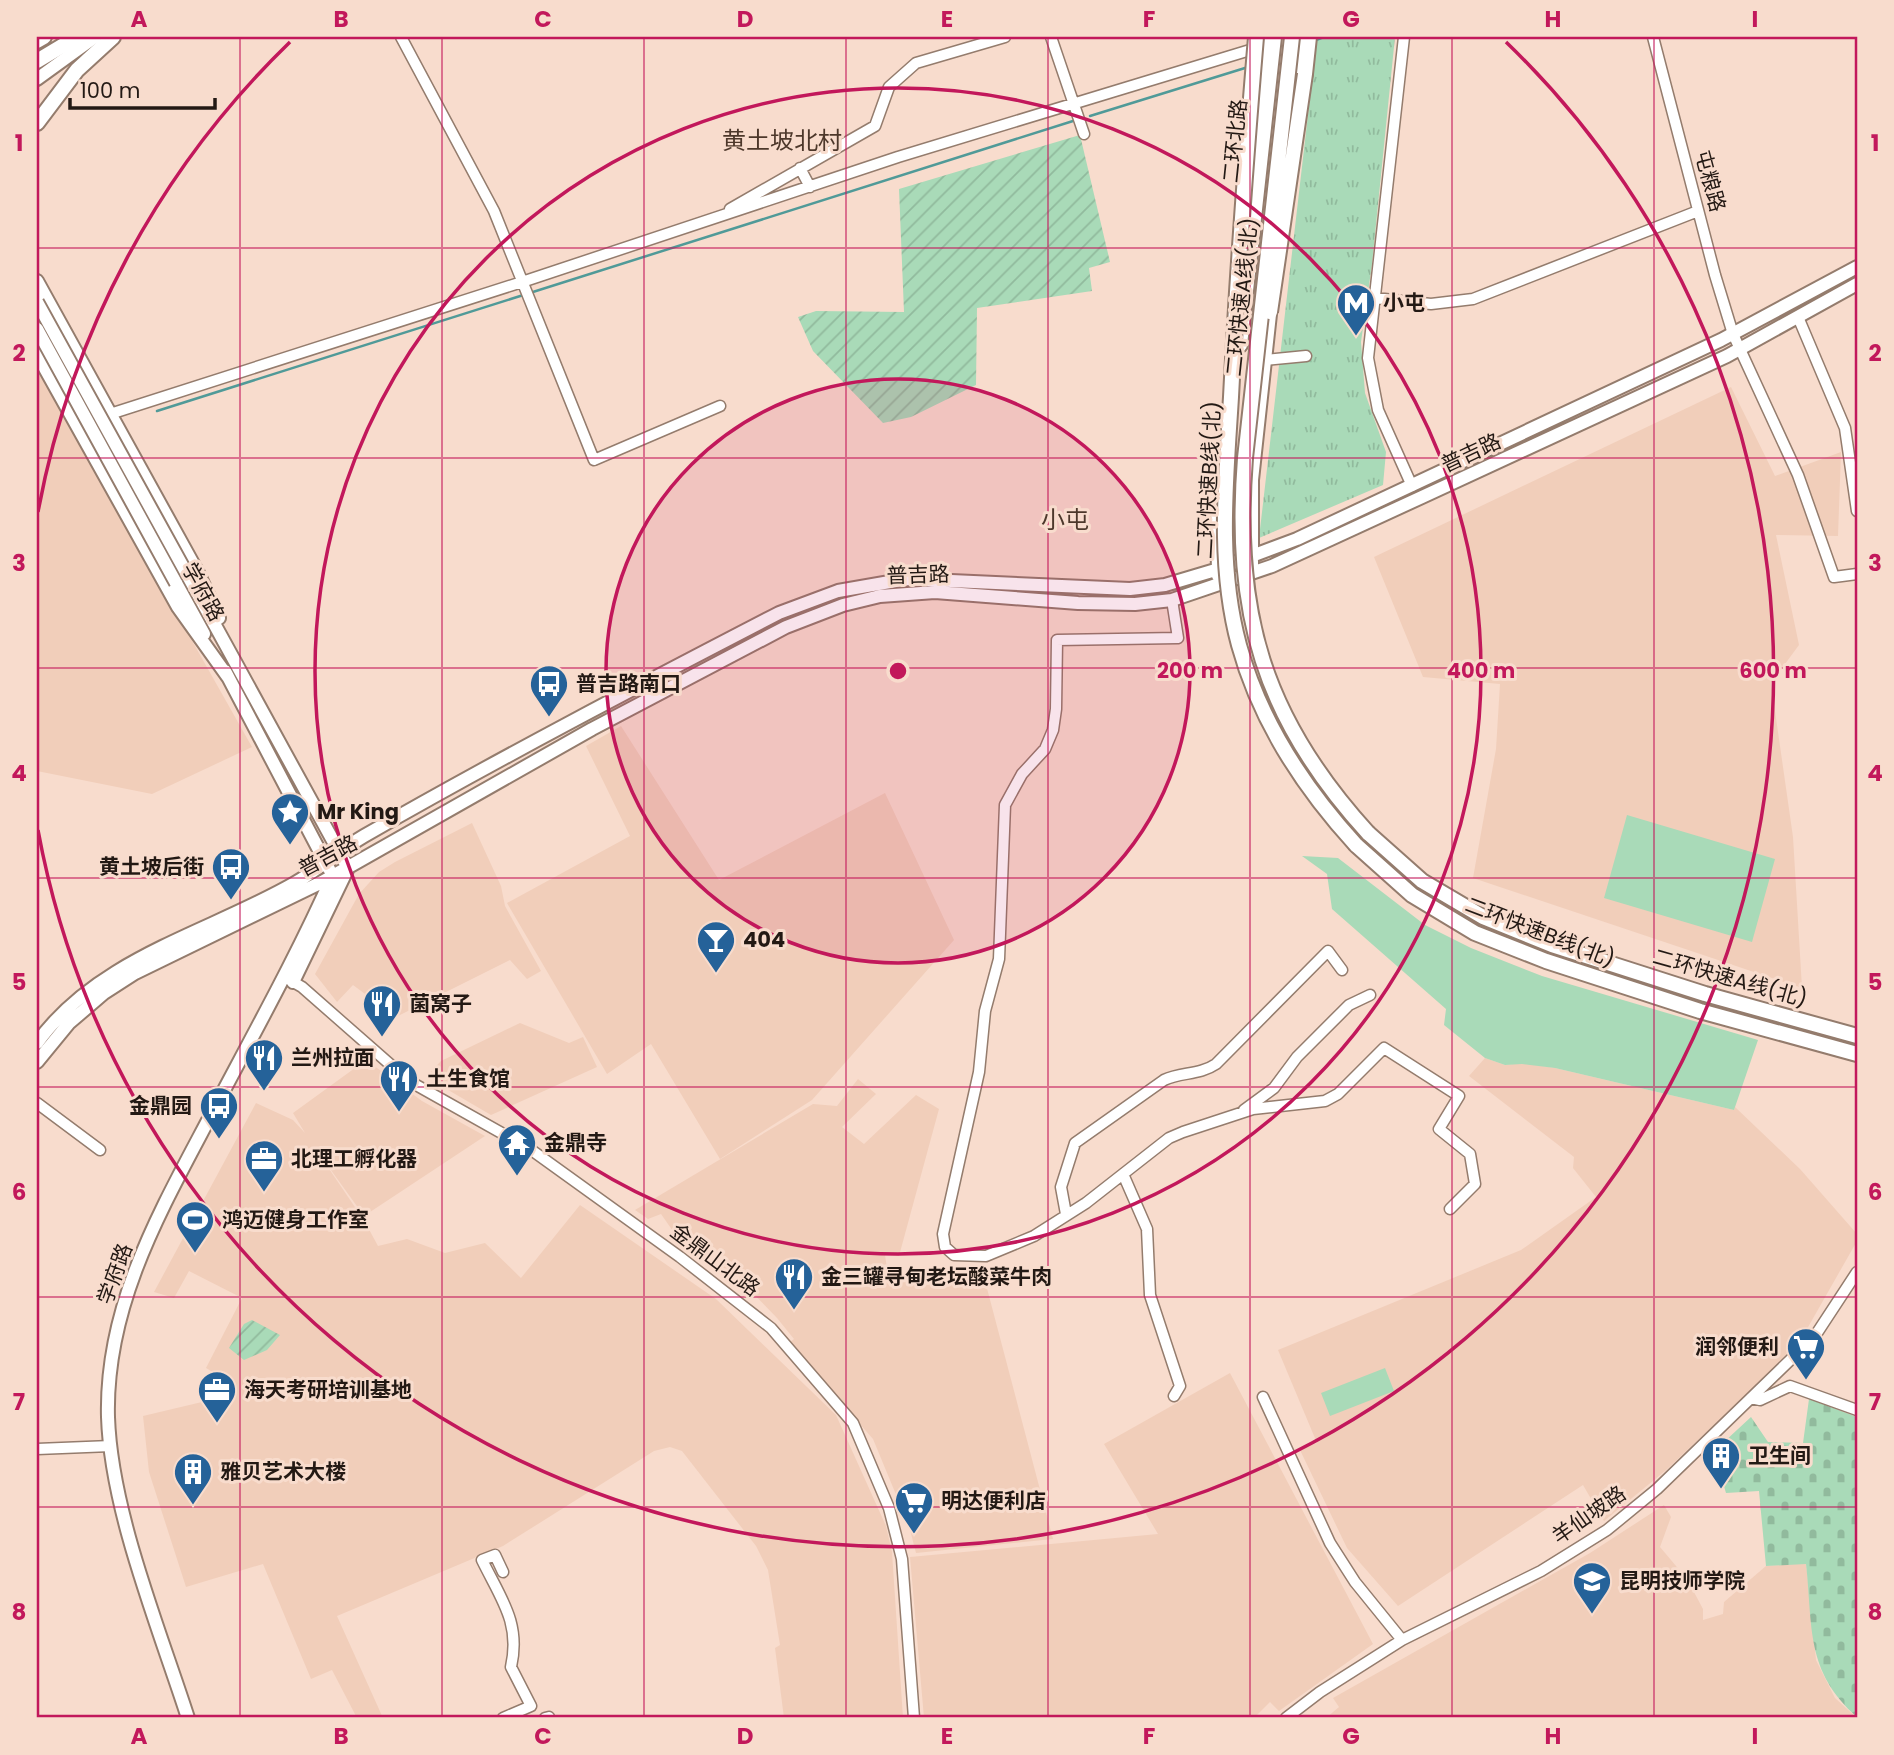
<svg xmlns="http://www.w3.org/2000/svg" width="1894" height="1755" font-family="Poppins,'Noto Sans SC',sans-serif">
<style>
.built{fill:#f1ceba}
.grass{fill:#a9dab8}
.cemetery{fill:url(#cemetery-stones)}
.park{fill:url(#park-tufts)}
.garden{fill:url(#garden-furrows)}
.lines{fill:none;stroke-linecap:round;stroke-linejoin:round}
.stream{stroke:#509a98;stroke-width:2.5}
.minor-casing{stroke:#947c6d;stroke-width:13}
.major-casing{stroke:#947c6d;stroke-width:16}
.highway-casing{stroke:#947c6d;stroke-width:18}
.minor{stroke:#fff;stroke-width:10}
.major{stroke:#fff;stroke-width:12}
.highway{stroke:#fff;stroke-width:14}
.major-bridge-casing{stroke:#947c6d;stroke-width:16;stroke-linecap:butt}
.highway-bridge-casing{stroke:#947c6d;stroke-width:18;stroke-linecap:butt}
.major-bridge{stroke:#fff;stroke-width:12}
.highway-bridge{stroke:#fff;stroke-width:14}
.grid{fill:none;stroke:#c2185b;stroke-width:2;stroke-opacity:0.55}
.ring{fill:none;stroke:#c2185b;stroke-width:3.5}
.labels{text-anchor:middle;stroke-width:6;stroke-linejoin:round;paint-order:stroke}
.street-label{font-size:21px;fill:#231914;stroke:#f8dccd}
.poi-label{font-size:21px;font-weight:bold;fill:#231914;stroke:#f8dccd;text-anchor:start}
.quarter-label{font-size:24px;fill:#4d382b;stroke:#f8dccd}
.centre{fill:#c2185b;stroke:#f8dccd;stroke-width:3.5}
.ring-label{font-size:21px;text-anchor:middle;font-weight:bold;fill:#c2185b;stroke:#f8dccd;stroke-width:6;stroke-linejoin:round;paint-order:stroke}
.neatline{fill:none;stroke:#c2185b;stroke-width:2.5}
.grid-label{font-size:23px;text-anchor:middle;font-weight:bold;fill:#c2185b}
</style>
<defs>
<pattern id="cemetery-stones" width="16" height="16" patternUnits="userSpaceOnUse" patternTransform="scale(1.75)"><rect width="16" height="16" fill="#a9dab8"/><path d="M2 7V4a2 2 0 0 1 4 0v3zM10 15v-3a2 2 0 0 1 4 0v3z" fill="#91ba9d"/></pattern>
<pattern id="park-tufts" width="24" height="20" patternUnits="userSpaceOnUse" patternTransform="scale(1.75)"><rect width="24" height="20" fill="#a9dab8"/><path d="M3 7l-1-3M5 7V3M7 7l1-3M15 17l-1-3M17 17v-4M19 17l1-3" fill="none" stroke="#91ba9d"/></pattern>
<pattern id="garden-furrows" width="10" height="10" patternUnits="userSpaceOnUse" patternTransform="scale(1.75)"><rect width="10" height="10" fill="#a9dab8"/><path d="M-1 1l2-2M0 10L10 0M9 11l2-2" fill="none" stroke="#91ba9d"/></pattern>
</defs>
<rect width="100%" height="100%" fill="#f8dccd"/>
<path class="built" d="M37,366L252,747L152,794L37,771Z
M1731,387L1775,476L1841,452L1838,536L1776,535L1799,645L1771,683L1793,837L1802,988L1473,878L1496,749L1500,684L1423,677L1374,557Z
M621,726L719,880L885,793L954,940L812,1100L720,1159L651,1044L607,1074L507,903L630,836L586,746Z
M472,823L501,886L505,906L541,971L527,979L510,960L396,1017L353,985L337,1002L315,974L359,894L379,872L395,862Z
M520,1023L569,1043L583,1037L597,1067L491,1115L426,1077L441,1061Z
M1485,1058L1505,1065L1522,1063L1555,1068L1734,1110L1735,1107L1800,1169L1857,1234V1241L1803,1336L1766,1376L1665,1471L1604,1521L1583,1485L1398,1606L1347,1548L1300,1450L1317,1443L1278,1350L1521,1250L1596,1197L1573,1168L1574,1157L1469,1076Z
M366,1060L422,1101L485,1136L364,1216L315,1148L365,1222L378,1246L407,1239L445,1253L485,1243L521,1278L580,1205L716,1299L836,1415L886,1526L892,1552L903,1718H784L775,1648L780,1645L768,1570L756,1546L682,1451L670,1447L654,1451L503,1546L337,1616L383,1718H357L332,1670L311,1679L263,1564L186,1587L149,1472L143,1416L223,1397L228,1381L206,1368L242,1298L189,1271L174,1298L154,1292L256,1103L293,1120L305,1133L293,1113Z
M858,1079L876,1094L842,1127L864,1144L916,1095L939,1109L899,1256L885,1255L888,1275L984,1277L1053,1539L916,1553L909,1526L873,1439L789,1343L794,1339L777,1318L743,1283L682,1244L661,1214L648,1219L635,1210L813,1104L837,1106Z
M1230,1373L1373,1644L1279,1711L1270,1702L1254,1718H1175L1173,1715L1169,1718H924L910,1557L1158,1534L1104,1444Z
M1664,1505L1671,1517L1660,1547L1687,1579L1703,1609V1620L1723,1614L1724,1602L1766,1566L1806,1563L1816,1660L1835,1698L1857,1718H1326L1339,1707L1333,1698L1590,1553Z"/>
<path class="grass" d="M1627,815L1775,859L1752,942L1604,898Z
M1302,856L1338,858L1425,925L1471,948L1542,976L1758,1040L1734,1110L1555,1068L1522,1064L1505,1065L1485,1058L1444,1025L1446,1009L1332,909L1327,874Z
M1385,1368L1394,1391L1330,1416L1321,1393Z"/>
<path class="cemetery" d="M1809,1399L1857,1417V1717C1805,1671 1813,1627 1806,1564L1766,1566L1759,1491L1726,1493L1723,1483L1707,1463L1711,1454L1751,1417L1768,1442L1803,1443Z"/>
<path class="park" d="M1317,37H1395L1372,264L1361,342L1365,393L1386,452L1383,485L1259,538Z"/>
<path class="garden" d="M1080,135L1110,262L1089,268L1092,291L977,308L976,385L911,417L883,423L813,351L798,317L816,311L904,312L899,189Z
M252,1320L280,1335L267,1350L244,1360L229,1348L244,1324Z"/>
<g class="lines">
<path class="stream" d="M1316,40L1324,37
M1090,116L1245,68
M157,411L1073,121"/>
<g class="minor-casing">
<path id="minor" d="M401,37L494,211L594,460L720,406
M1051,37L1084,134
M1404,37L1368,358L1378,410L1412,486
M1653,37L1715,275L1733,334L1798,475L1834,577L1857,574
M800,168L810,187
M730,209L875,126L889,87L916,63L1005,37
M1375,298L1431,304L1473,299L1698,211
M1798,317L1845,428L1857,511
M1265,360L1306,356
M110,414L522,282L898,157L1260,47
M1172,600L1178,638L1057,640L1056,709L1053,730L1045,749L1022,774L1005,805L999,959L985,1011L979,1072L943,1234L945,1247L954,1255L986,1256L1034,1236L1086,1203L1169,1138L1183,1132L1253,1109L1325,1101L1338,1094L1384,1048L1459,1096L1439,1129L1470,1154L1475,1184L1450,1209
M288,979L302,987L409,1081L530,1149L680,1257L771,1328L853,1423L889,1508L902,1559L914,1718
M37,1103L100,1150
M1244,1110L1274,1088L1297,1057L1349,1005L1370,995
M1123,1174L1147,1229L1150,1295L1180,1386L1174,1396
M1066,1214L1061,1187L1075,1143L1164,1080C1181,1072 1200,1075 1216,1064L1328,951L1342,970
M1263,1397L1330,1543L1355,1582L1402,1640
M1751,1398L1760,1400L1790,1386L1857,1410
M37,1449L111,1446
M503,1718L531,1706L511,1667C521,1623 501,1599 482,1560L495,1555L503,1572
M545,1718L549,1717
M1286,1718L1320,1692L1402,1640L1541,1571L1607,1530L1657,1489L1815,1336L1857,1272"/>
</g>
<g class="major-casing">
<path id="major" d="M37,79L95,37
M1291,127L1300,37
M1254,137L1265,37
M37,281L197,571L219,618
M37,354L178,607L228,677
M1252,565V480L1271,305
M188,576L348,868L293,982
M1218,576L1217,499L1224,413
M176,583L204,634
M225,671L329,869
M37,1043C98,958 208,933 295,883C319,869 340,850 364,836C500,758 640,685 779,613L838,591L907,579L1130,589L1165,585L1212,571L1297,539L1721,340L1857,267
M37,1062L69,1023L104,993L135,973L322,882L592,729L786,627L843,605L880,596L935,592L1078,603L1135,604L1172,600L1272,566L1422,497L1727,356L1857,284
M188,1718C159,1628 111,1511 108,1417C105,1304 162,1208 213,1111C254,1033 297,956 333,875"/>
</g>
<g class="highway-casing">
<path id="highway" d="M37,41L44,37
M37,61L77,37
M1305,74L1309,37
M37,123L77,70L113,37
M1240,345L1274,37
M1368,833L1422,881L1483,917L1552,945L1705,994L1857,1036
M1356,845L1412,895L1475,933L1546,961L1700,1011L1857,1054"/>
</g>
<use href="#minor" class="minor"/>
<use href="#major" class="major"/>
<use href="#highway" class="highway"/>
<g class="major-bridge-casing">
<path id="major-bridge" d="M37,302L188,576
M37,329L176,583"/>
</g>
<g class="highway-bridge-casing">
<path id="highway-bridge" d="M1256,37C1246,157 1237,277 1231,397C1226,480 1217,564 1239,645C1260,722 1303,787 1356,845
M1292,37L1245,458C1233,612 1263,718 1368,833
M1270,312L1305,74"/>
</g>
<use href="#major-bridge" class="major-bridge"/>
<use href="#highway-bridge" class="highway-bridge"/>
</g>
<path class="grid" d="M240,37V1718M442,37V1718M644,37V1718M846,37V1718M1048,37V1718M1250,37V1718M1452,37V1718M1654,37V1718M37,248H1857M37,458H1857M37,668H1857M37,878H1857M37,1087H1857M37,1297H1857M37,1507H1857"/>
<circle cx="898" cy="671" r="292" fill="#c2185b" fill-opacity=".12"/>
<g class="ring">
<circle cx="898" cy="671" r="292"/>
<circle cx="898" cy="671" r="583"/>
<path d="M38 512A875 875 0 0 1 290 42M1506 42A875 875 0 1 1 38 830"/>
</g>
<defs>
<g id="metro-pin" transform="scale(2.0125)"><path d="M0 17L-7.5 6A9.5 9.5 0 1 1 7.5 6Z" fill="#256299" stroke="#f8dccd"/><path d="M-5.5 5V-5H-3L0 0L3-5H5.5V5H3V-.5L0 4L-3-.5V5Z" fill="#fff"/></g>
<g id="bus-pin" transform="scale(2.0125)"><path d="M0 17L-7.5 6A9.5 9.5 0 1 1 7.5 6Z" fill="#256299" stroke="#f8dccd"/><path d="M-5-6H5V4H4V6H2V4H-2V6H-4V4H-5ZM-3.5-4V0h7V-4ZM-3.5 1.2v1.5H-2V1.2ZM2 1.2v1.5H3.5V1.2Z" fill="#fff"/></g>
<g id="sight-pin" transform="scale(2.0125)"><path d="M0 17L-7.5 6A9.5 9.5 0 1 1 7.5 6Z" fill="#256299" stroke="#f8dccd"/><path d="M0-6L1.8-2.2L6-1.7L2.9 1.2L3.7 5.4L0 3.3L-3.7 5.4L-2.9 1.2L-6-1.7L-1.8-2.2Z" fill="#fff"/></g>
<g id="bar-pin" transform="scale(2.0125)"><path d="M0 17L-7.5 6A9.5 9.5 0 1 1 7.5 6Z" fill="#256299" stroke="#f8dccd"/><path d="M-6-5H6L.8 .8V4.5H3.5V6h-7V4.5H-.8V.8Z" fill="#fff"/></g>
<g id="restaurant-pin" transform="scale(2.0125)"><path d="M0 17L-7.5 6A9.5 9.5 0 1 1 7.5 6Z" fill="#256299" stroke="#f8dccd"/><path d="M-5-6h1v4h1v-4h1v4h1v-4h1v5L-1.5 .5V6h-2V.5L-5-1ZM5-6V6H3V1.5H1.5Q1.5-4 5-6Z" fill="#fff"/></g>
<g id="temple-pin" transform="scale(2.0125)"><path d="M0 17L-7.5 6A9.5 9.5 0 1 1 7.5 6Z" fill="#256299" stroke="#f8dccd"/><path d="M0-6L5-2H3V0L6.5 2.5H4V6H1.5V3h-3V6H-4V2.5H-6.5L-3 0V-2H-5Z" fill="#fff"/></g>
<g id="office-pin" transform="scale(2.0125)"><path d="M0 17L-7.5 6A9.5 9.5 0 1 1 7.5 6Z" fill="#256299" stroke="#f8dccd"/><path d="M-6-3h4V-5.5h4V-3h4V5H-6ZM-1-4.5V-3h2v-1.5ZM-6 0V1H6V0Z" fill="#fff"/></g>
<g id="stadium-pin" transform="scale(2.0125)"><path d="M0 17L-7.5 6A9.5 9.5 0 1 1 7.5 6Z" fill="#256299" stroke="#f8dccd"/><path d="M0-5a6.5 5 0 1 0 0 10a6.5 5 0 1 0 0-10ZM-3.5-1.8h7v3.6h-7Z" fill="#fff"/></g>
<g id="supermarket-pin" transform="scale(2.0125)"><path d="M0 17L-7.5 6A9.5 9.5 0 1 1 7.5 6Z" fill="#256299" stroke="#f8dccd"/><path d="M-6-5.5h2.5l.6 2H6L4.5 2H-2.5L-4.4-4H-6ZM-1.5 3.2a1.3 1.3 0 1 0 .1 0ZM3 3.2a1.3 1.3 0 1 0 .1 0Z" fill="#fff"/></g>
<g id="building-pin" transform="scale(2.0125)"><path d="M0 17L-7.5 6A9.5 9.5 0 1 1 7.5 6Z" fill="#256299" stroke="#f8dccd"/><path d="M-4-6H4V6H1V3H-1V6H-4ZM-2.5-4.3h1.7v1.8h-1.7ZM.8-4.3h1.7v1.8H.8ZM-2.5-1h1.7V.8h-1.7ZM.8-1h1.7V.8H.8Z" fill="#fff"/></g>
<g id="university-pin" transform="scale(2.0125)"><path d="M0 17L-7.5 6A9.5 9.5 0 1 1 7.5 6Z" fill="#256299" stroke="#f8dccd"/><path d="M0-5L7-2L0 1L-7-2ZM-4 1L0 2.5L4 1V4Q0 6-4 4Z" fill="#fff"/></g>
</defs>
<g fill-rule="evenodd">
<use href="#metro-pin" x="1356" y="303"/>
<use href="#bus-pin" x="549" y="684"/>
<use href="#sight-pin" x="290" y="812"/>
<use href="#bus-pin" x="231" y="867"/>
<use href="#bar-pin" x="716" y="940"/>
<use href="#restaurant-pin" x="382" y="1004"/>
<use href="#restaurant-pin" x="264" y="1058"/>
<use href="#restaurant-pin" x="399" y="1079"/>
<use href="#bus-pin" x="219" y="1106"/>
<use href="#temple-pin" x="517" y="1143"/>
<use href="#office-pin" x="264" y="1159"/>
<use href="#stadium-pin" x="195" y="1220"/>
<use href="#restaurant-pin" x="794" y="1277"/>
<use href="#supermarket-pin" x="1806" y="1347"/>
<use href="#office-pin" x="217" y="1390"/>
<use href="#building-pin" x="1721" y="1456"/>
<use href="#building-pin" x="193" y="1472"/>
<use href="#supermarket-pin" x="914" y="1501"/>
<use href="#university-pin" x="1592" y="1581"/>
</g>
<g class="labels">
<g class="street-label">
<text transform="translate(1235 141) rotate(-84)" y="7">二环北路</text>
<text transform="translate(1710 181) rotate(75)" y="7">屯粮路</text>
<text transform="translate(1242 297) rotate(-84)" y="7">二环快速A线(北)</text>
<text transform="translate(1471 453) rotate(-25)" y="7">普吉路</text>
<text transform="translate(1209 480) rotate(-87)" y="7">二环快速B线(北)</text>
<text transform="translate(918 575) rotate(-2)" y="7">普吉路</text>
<text transform="translate(203 592) rotate(61)" y="7">学府路</text>
<text transform="translate(328 856) rotate(-28)" y="7">普吉路</text>
<text transform="translate(1540 932) rotate(21)" y="7">二环快速B线(北)</text>
<text transform="translate(1730 978) rotate(16)" y="7">二环快速A线(北)</text>
<text transform="translate(715 1260) rotate(37)" y="7">金鼎山北路</text>
<text transform="translate(115 1274) rotate(-70)" y="7">学府路</text>
<text transform="translate(1589 1515) rotate(-35)" y="7">羊仙坡路</text>
</g>
<g class="poi-label">
<text x="1383" y="310">小屯</text>
<text x="576" y="691">普吉路南口</text>
<text x="317" y="819">Mr King</text>
<text x="204" y="874" text-anchor="end">黄土坡后街</text>
<text x="743" y="947">404</text>
<text x="409" y="1011">菌窝子</text>
<text x="291" y="1065">兰州拉面</text>
<text x="426" y="1086">土生食馆</text>
<text x="192" y="1113" text-anchor="end">金鼎园</text>
<text x="544" y="1150">金鼎寺</text>
<text x="291" y="1166">北理工孵化器</text>
<text x="222" y="1227">鸿迈健身工作室</text>
<text x="821" y="1284">金三罐寻甸老坛酸菜牛肉</text>
<text x="1779" y="1354" text-anchor="end">润邻便利</text>
<text x="244" y="1397">海天考研培训基地</text>
<text x="1748" y="1463">卫生间</text>
<text x="220" y="1479">雅贝艺术大楼</text>
<text x="941" y="1508">明达便利店</text>
<text x="1619" y="1588">昆明技师学院</text>
</g>
<g class="quarter-label">
<text x="782" y="149">黄土坡北村</text>
<text x="1065" y="528">小屯</text>
</g>
</g>
<circle cx="898" cy="671" r="10" class="centre"/>
<g class="ring-label">
<text x="1190" y="678">200 m</text>
<text x="1481" y="678">400 m</text>
<text x="1773" y="678">600 m</text>
</g>
<rect width="1894" height="1755" fill="none" stroke="#f8dccd" stroke-width="77"/>
<path d="M70 98v10h145v-10" fill="none" stroke="#231914" stroke-width="3.5"/>
<text x="80" y="98" font-size="21" fill="#231914" stroke="#f8dccd" stroke-width="5" paint-order="stroke">100 m</text>
<rect x="38" y="38" width="1818" height="1678" class="neatline"/>
<g class="grid-label">
<text x="139" y="27">A</text>
<text x="341" y="27">B</text>
<text x="543" y="27">C</text>
<text x="745" y="27">D</text>
<text x="947" y="27">E</text>
<text x="1149" y="27">F</text>
<text x="1351" y="27">G</text>
<text x="1553" y="27">H</text>
<text x="1755" y="27">I</text>
<text x="19" y="151">1</text>
<text x="1875" y="151">1</text>
<text x="19" y="361">2</text>
<text x="1875" y="361">2</text>
<text x="19" y="571">3</text>
<text x="1875" y="571">3</text>
<text x="19" y="781">4</text>
<text x="1875" y="781">4</text>
<text x="19" y="990">5</text>
<text x="1875" y="990">5</text>
<text x="19" y="1200">6</text>
<text x="1875" y="1200">6</text>
<text x="19" y="1410">7</text>
<text x="1875" y="1410">7</text>
<text x="19" y="1620">8</text>
<text x="1875" y="1620">8</text>
<text x="139" y="1744">A</text>
<text x="341" y="1744">B</text>
<text x="543" y="1744">C</text>
<text x="745" y="1744">D</text>
<text x="947" y="1744">E</text>
<text x="1149" y="1744">F</text>
<text x="1351" y="1744">G</text>
<text x="1553" y="1744">H</text>
<text x="1755" y="1744">I</text>
</g>
</svg>
